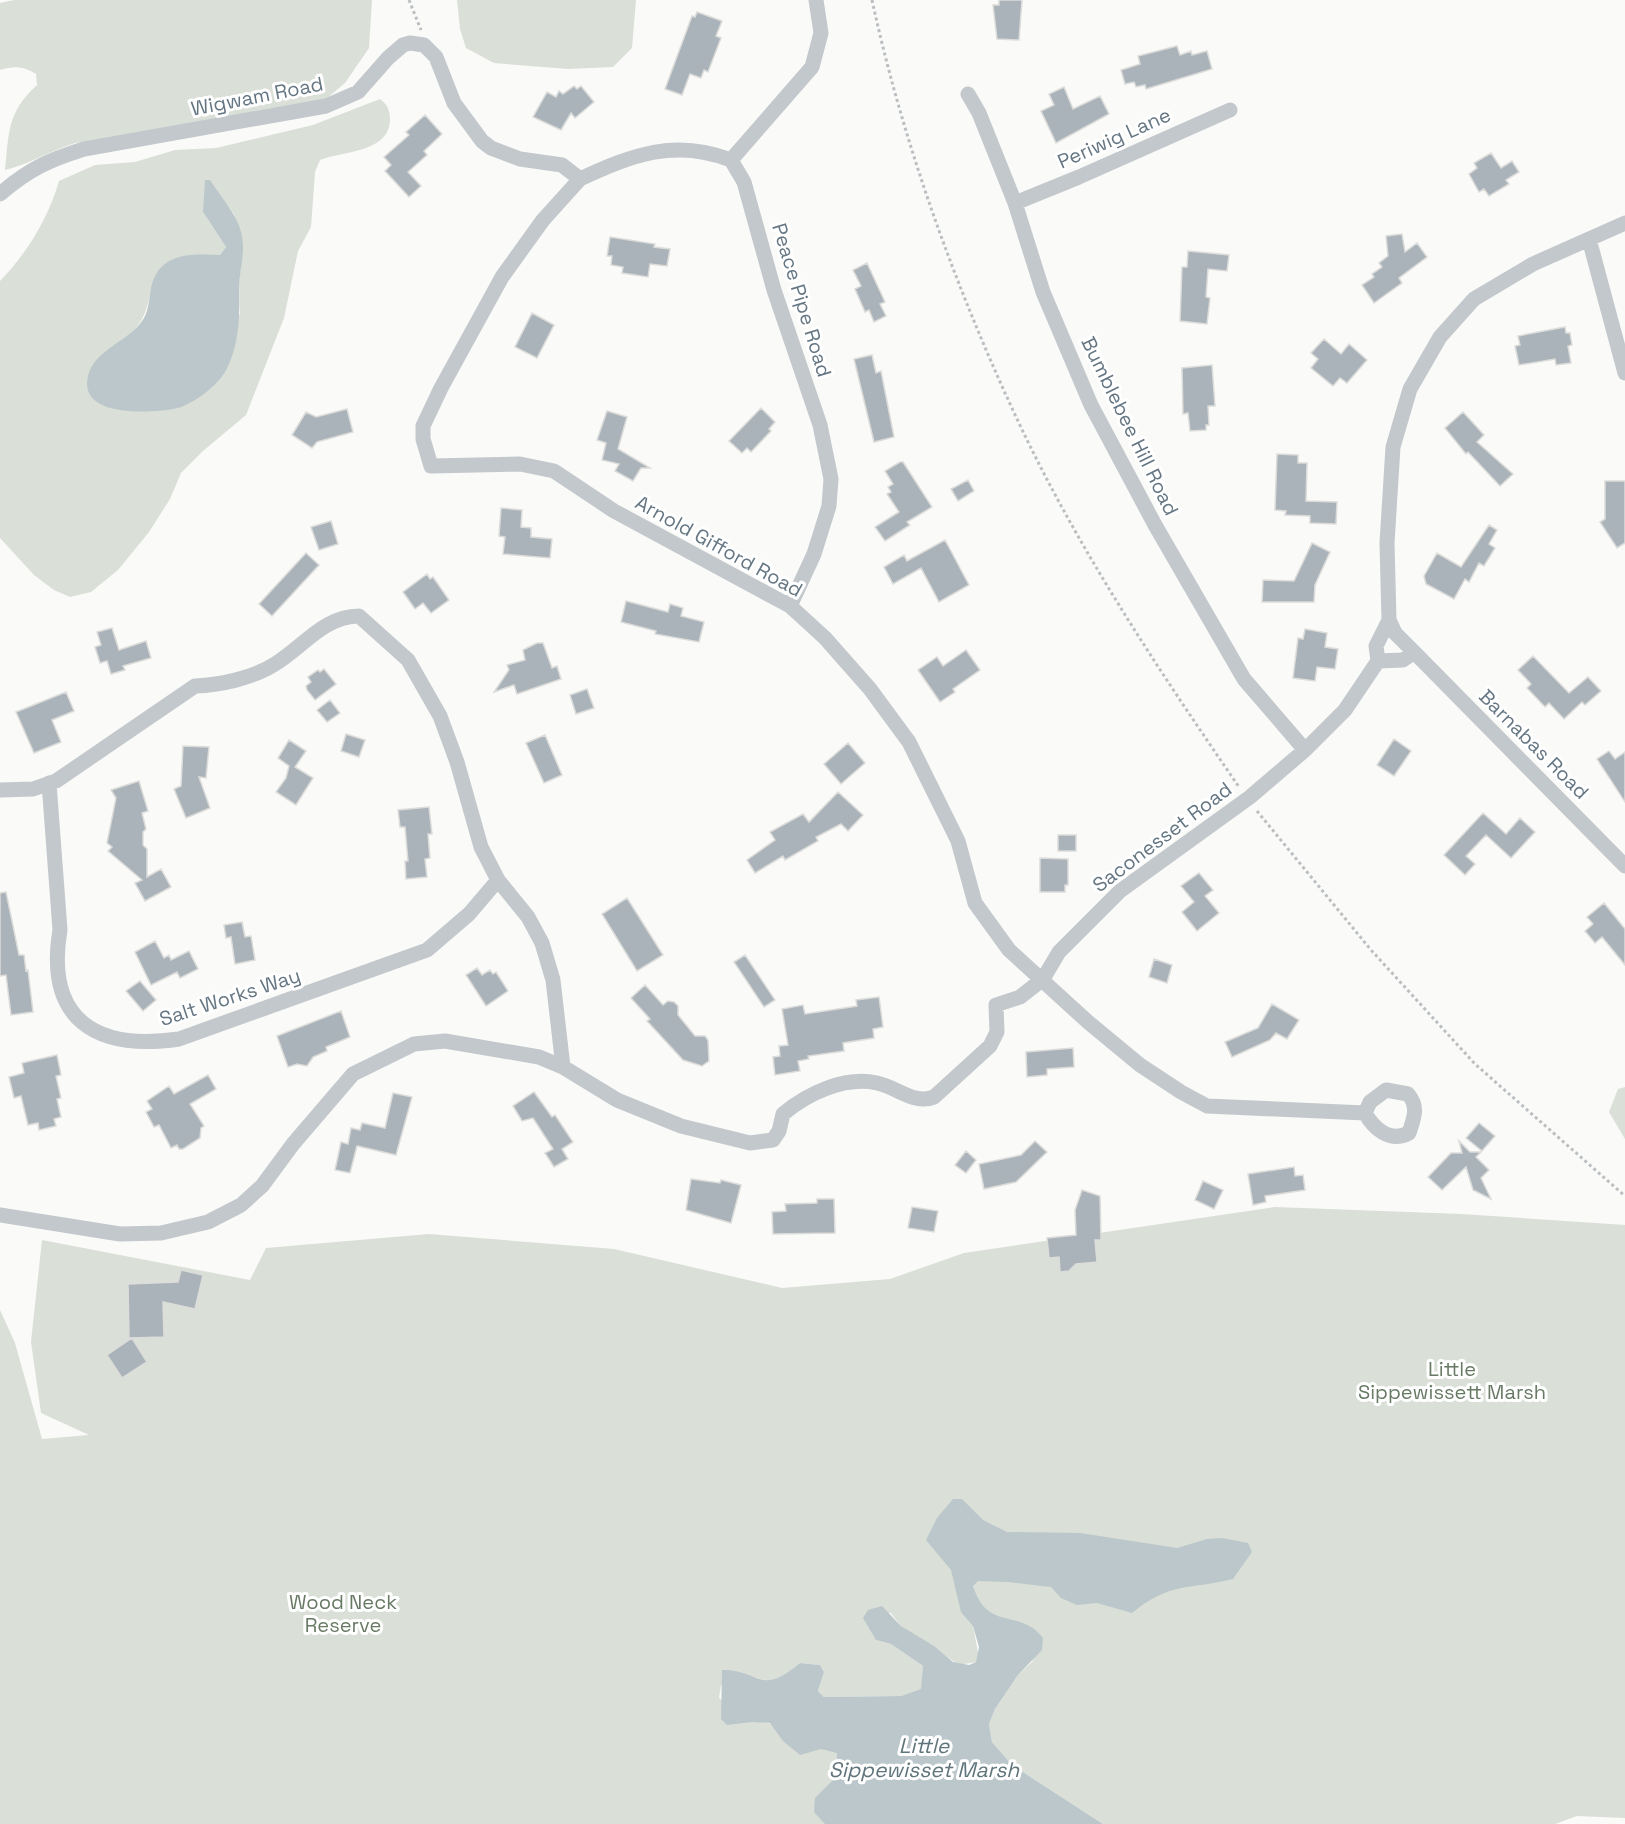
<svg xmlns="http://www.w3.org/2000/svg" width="1625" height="1824" font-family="'Space Grotesk',sans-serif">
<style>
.green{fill:#dadfd7;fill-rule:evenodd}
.water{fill:#bbc7cb}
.building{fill:#aab3b9;stroke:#dcdcda;stroke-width:1.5}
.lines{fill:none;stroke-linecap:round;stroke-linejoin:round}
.path{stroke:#bbbfc2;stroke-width:3;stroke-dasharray:3 3;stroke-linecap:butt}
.street{stroke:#c3c8cc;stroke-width:15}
.labels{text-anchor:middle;stroke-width:6;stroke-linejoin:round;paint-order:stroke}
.street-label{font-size:20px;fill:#657683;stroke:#fff}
.park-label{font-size:20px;fill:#687a64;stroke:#fff}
.water-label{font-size:21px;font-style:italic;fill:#60757c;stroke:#fff}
</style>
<rect width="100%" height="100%" fill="#fafaf8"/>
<path class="green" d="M14,0H372L369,48L345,83L326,99L75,143C50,151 29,164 5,170C9,133 7,112 37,85L36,74C22,66 15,66 0,70V3Z
M457,0H636L632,48L613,67L568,69L494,63L466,48L460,29Z
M380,99C387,104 390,110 390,119C390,153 342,151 320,160L315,172L311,227L298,251L284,318L246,415L203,451L181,473L170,499L149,532L118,570L91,592L70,597L54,590L34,575L0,538V281C27,253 48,219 59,181L95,165L135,162L175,150L216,148L313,125ZM222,198L234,214L243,248L239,283L240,314L197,399L176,409L141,411L106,351C135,333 146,323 151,288L220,255L226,247L203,212Z
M1625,1087V1139L1609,1112L1618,1089Z
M1275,1207L1462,1214L1625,1225V1818L1577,1816L1555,1824H1103L1012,1765L992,1742L989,1724L995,1709L1018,1675L1033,1661L1006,1619L964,1614L973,1626L979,1658L976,1662L959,1665L901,1626L890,1612L876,1640L891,1644L923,1666L922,1689L901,1696L824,1697L818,1691L824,1672L820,1665L800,1663L785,1676L769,1681L749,1676L721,1685L719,1698L750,1721L812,1729L957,1824H0V1310L15,1343L42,1439L89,1435L41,1413L31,1342L42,1240L250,1280L266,1248L429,1234L614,1249L782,1288L890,1279L964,1253Z"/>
<path class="water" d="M205,180H210C224,202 244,221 243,248C243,262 239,275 239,289C240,317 239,347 225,372C216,387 191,406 174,409C149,413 78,418 88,376C95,348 130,342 144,318C149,309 149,298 151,288C159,252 191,254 220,255L226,247L203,212Z
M953,1499H962L983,1520L1007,1532L1080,1533L1177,1548L1207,1539L1222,1538L1248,1543L1252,1552L1233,1579C1189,1590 1171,1581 1132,1613L1097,1603L1077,1605L1061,1598L1051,1587L1008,1582L978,1581L973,1586C988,1633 1019,1607 1043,1638L1042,1650L1018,1675L995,1709L989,1724L992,1742L1012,1765L1103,1824H825L814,1812L815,1798L836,1777L837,1753L821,1749L800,1755L783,1741L770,1723L752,1722L727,1725L721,1719L722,1670C761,1670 760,1697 800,1663L820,1665L824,1672L818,1691L824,1697L901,1696L921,1689L923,1666L891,1644L876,1640L863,1618L868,1610L882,1606L901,1626L934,1646L953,1662L969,1665L976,1662L979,1647L973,1626L961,1612L951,1570L926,1540L937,1518Z"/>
<path class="building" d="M999,0H1022L1019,40L997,39L993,5H999Z
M697,12L722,21L716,36L721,38L708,72L704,70L701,78L690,74L682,95L665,89L692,16L695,17Z
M1177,46L1180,55L1191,51L1192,55L1207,51L1212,69L1146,89L1145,85L1136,87L1134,82L1125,84L1121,70L1140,64L1138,56Z
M574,86L577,89L581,86L594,102L575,118L571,113L561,130L533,117L547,92L556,97L559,91L563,94Z
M1064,87L1073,109L1100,96L1109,114L1056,143L1041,111L1054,105L1049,94Z
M425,115L442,134L424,151L427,155L408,172L421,186L409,197L385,171L391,165L384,157L409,135L406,132Z
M1491,153L1501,168L1512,161L1519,172L1506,180L1509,184L1489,196L1484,189L1479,192L1469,174L1477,168L1474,163Z
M1402,234L1405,252L1417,243L1427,257L1399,278L1402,283L1374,303L1362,285L1374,277L1372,274L1382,267L1379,263L1388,256L1386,236Z
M610,237L655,244L654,247L670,249L667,266L650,264L648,277L622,273L623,267L611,265L612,256H607Z
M1188,251L1229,255L1227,271L1208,269L1206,297L1210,298L1207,324L1180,321L1182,267H1187Z
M867,263L885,302L880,304L886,316L874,322L869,310L865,312L855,289L861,286L853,270Z
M532,313L554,325L537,358L515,347Z
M1565,327L1566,333H1570L1572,345L1568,346L1571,363L1556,365L1555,359L1519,365L1515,346L1520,345L1518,336Z
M1324,339L1341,354L1349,344L1367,360L1347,383L1340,378L1333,386L1311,368L1318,359L1311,353Z
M872,355L876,373L881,371L894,437L874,442L854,359Z
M1212,365L1215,406H1208L1209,425H1206V430L1190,431L1188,413L1183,414L1182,368Z
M761,408L775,422L769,429L771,431L751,452L747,448L742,453L729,441Z
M347,409L353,432L317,442L312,448L292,435L306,412L316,417Z
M607,411L627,417L618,449L650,468H641L633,481L615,471L619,464L602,460L606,443L597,440Z
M1463,412L1484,435L1477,442L1513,474L1500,486L1468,452L1466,454L1445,428Z
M1277,454L1298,455V463H1307L1306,501L1337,502L1336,524L1310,523V516L1285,515L1286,511L1275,510Z
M900,462H903L932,507L907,522L910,525L885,541L875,527L899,512L887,494L891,492L888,487L893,484L885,471Z
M968,480L974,491L958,501L951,489Z
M1605,481H1625V543L1617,548L1600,522L1605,519Z
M501,508L522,510L521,527L531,528V537L552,539L550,558L503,554L505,537L499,536Z
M331,521L338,544L319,550L311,527Z
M1489,525L1497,530L1489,544L1495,548L1484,566L1479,563L1469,582L1465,579L1454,599L1426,584L1424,576L1437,553L1461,567Z
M945,540L969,585L939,602L921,568L893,584L884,567L904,555L907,561Z
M1312,543L1330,552L1315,585L1314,602H1262L1263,580L1294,581Z
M306,553L319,565L272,616L259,604Z
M427,574L430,579L433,577L449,600L431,613L423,603L415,609L403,592Z
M626,601L668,612L670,604L683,608L681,616L704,622L699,642L655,634L656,631L621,622Z
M112,628L119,650L146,641L151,658L123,666L125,670L111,674L107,661L100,663L95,647L101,645L97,632Z
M1305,629L1327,633L1325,647L1338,649L1335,669L1317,667L1315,681L1293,678L1298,638L1303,639Z
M537,643H543L552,668L557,666L561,679L517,694L514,685L494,692L509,670L507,665L525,660L523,650Z
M966,650L980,670L953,689L955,692L940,702L918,670L937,657L943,666Z
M1533,656L1569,693L1588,677L1601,691L1585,705L1582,702L1564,719L1549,703L1545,707L1527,688L1531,684L1518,670Z
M324,669L336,684L315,700L307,690L306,686L311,682L308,677L318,670L320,672Z
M587,689L594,708L576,714L570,695Z
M66,692L74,711L52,720L61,742L34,753L16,712Z
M330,700L340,713L327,722L317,710Z
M346,734L365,740L359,757L341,751Z
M545,735L562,775L544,783L526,743Z
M1394,739L1411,751L1394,776L1377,765Z
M289,740L306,751L295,767L313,778L296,805L276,792L286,778L289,766L278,758Z
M848,743L865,763L841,784L824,764Z
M183,746L209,747L206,778L199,777L210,808L186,818L174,789L181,786Z
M1609,751L1615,759L1625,752V802L1597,759Z
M139,781L148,811L142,813L146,829L143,832V845L147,849V877L161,869L171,887L145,901L135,883L142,880L108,851L112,847L107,843L116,798L111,790Z
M838,792L863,815L848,831L841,824L816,837L818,841L785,860L783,856L755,873L747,860L775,840L770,832L803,814L809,822Z
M429,807L432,834H428L430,858L425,859L427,877L406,879L405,861H408L405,827H400L398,810Z
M1483,813L1506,834L1520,818L1535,832L1511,858L1486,835L1466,856L1475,864L1465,875L1444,855Z
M1058,835H1076V851H1058Z
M1040,858L1068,859V885H1065V892H1040Z
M1199,873L1213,890L1205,896L1219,913L1197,931L1182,912L1194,902L1181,886Z
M6,892L19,955H24L26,971L28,970L33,1012L11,1015L6,975L0,976V893Z
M627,898L663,955L637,971L602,914Z
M1604,903L1625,929V965L1602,937L1595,943L1585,931L1593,924L1587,917Z
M242,922L245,937L251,936L255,960L235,964L231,937L226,938L224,925Z
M155,941L164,958L169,955L171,960L189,951L198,969L180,978L177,972L151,985L135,952Z
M745,955L775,1000L764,1007L734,962Z
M1154,959L1172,965L1167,983L1149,977Z
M477,968L482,975L490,970L493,974L496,972L508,991L486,1006L466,975Z
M140,981L156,1000L143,1011L126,991Z
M645,985L663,1005L668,1001L674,1002L678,1006V1015L695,1036H705L708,1040L709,1061L702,1066L683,1060L647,1021L650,1019L631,998Z
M879,997L883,1027L873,1029L874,1038L843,1043L844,1051L808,1056L809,1059L798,1061L800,1071L775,1075L773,1057L780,1056L779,1046L788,1045L782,1009L803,1005L805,1014L857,1006L856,1000Z
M1272,1004L1299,1020L1287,1039L1276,1033L1270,1040L1232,1057L1225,1042L1258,1028Z
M341,1011L350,1037L326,1047L327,1051L313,1057L307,1066L297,1064L288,1067L277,1036Z
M1073,1048L1074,1067L1047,1069V1075L1027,1077L1026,1052Z
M57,1055L61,1075L56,1076L61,1098L57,1099L61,1117L54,1119L56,1126L39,1130L38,1123L28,1125L21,1096L14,1098L9,1077L24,1073L22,1063Z
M208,1075L216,1089L190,1104L204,1126L201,1128L200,1138L183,1149H179L177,1145L171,1148L159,1125L154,1127L146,1112L152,1109L147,1101L169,1086L174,1094Z
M534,1092L552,1117L555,1115L573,1142L562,1149L568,1159L554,1167L545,1153L553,1149L533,1118L522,1121L513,1106Z
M393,1093L412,1097L396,1155L357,1146L350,1173L335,1170L341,1142L348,1144L351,1128L360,1130L362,1123L385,1128Z
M1479,1123L1495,1136L1482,1151L1466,1138Z
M1035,1141L1047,1152L1016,1182L984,1189L979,1164L1021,1155Z
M1459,1141L1470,1152H1481L1476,1157L1489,1170L1481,1178L1491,1199L1473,1190L1466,1167L1442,1190L1428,1177L1451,1153H1462Z
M966,1151L976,1160L966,1173L955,1165Z
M1294,1167L1295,1176L1303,1175L1305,1190L1265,1196L1266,1202L1253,1205L1248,1174Z
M691,1179L720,1183L721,1180L741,1185L731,1223L686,1210Z
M1203,1181L1223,1190L1214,1209L1195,1200Z
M1082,1190L1100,1196L1101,1240H1095L1097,1262L1076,1264L1069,1271L1060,1272L1059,1257L1049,1258L1047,1238L1076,1235L1075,1210Z
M817,1199H834L835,1233L773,1234L772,1212L786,1211L785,1204L817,1203Z
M912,1207L938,1211L934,1232L908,1228Z
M181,1270L203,1275L195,1309L163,1302L164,1337L129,1338L128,1284L178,1282Z
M132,1338L147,1362L122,1378L107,1355Z"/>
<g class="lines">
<path class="path" d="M409,0L421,30
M872,0C903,143 955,286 1017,419C1078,549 1158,669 1239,787
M1257,811L1371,950L1475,1064L1625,1196"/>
<path class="street" d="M968,94L979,113L1015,203L1043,292L1091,405L1155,525L1244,679L1305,750
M731,160L812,67L821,33L816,0
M580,179C632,155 675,138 731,160L744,182L774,290L820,425L831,479L829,506L814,554L790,606
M0,194C29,169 49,160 84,149L326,106L358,92L388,58L403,45L410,43L424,45L436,57L454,103L482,141L491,148L520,159L562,165L580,179L543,220L502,277L441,388L423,426V439L431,466L520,464L554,471L614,511L790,606L825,638L870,689L909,742L958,841L975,903L1009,950L1088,1022L1140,1065L1181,1092L1207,1106L1365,1113L1370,1102L1386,1090L1408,1094C1419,1107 1414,1118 1409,1133C1390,1143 1374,1129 1365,1113
M1015,203L1079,177L1230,110
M1589,239L1625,373
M1389,620L1395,633L1414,652
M1378,661L1403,660L1414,652L1625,866
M49,783L60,930C45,1020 96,1051 179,1039L427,950L469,914L498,880
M0,790L33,789L56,781L195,686C221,685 253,678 275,664C303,647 324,616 359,616L408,660L440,716L457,762L481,847L498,880L528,917L542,943L553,980L563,1067
M0,1215L120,1234L161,1233L208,1222L241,1205L262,1186L293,1144L353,1074L414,1044L445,1041L539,1057L563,1067L617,1100L681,1126L750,1143L773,1140L779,1131L783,1114C808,1093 845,1076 877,1083C897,1087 914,1105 934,1097L990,1046L997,1032L996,1005L1020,997L1043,979L1059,952L1120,891L1250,797L1305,750L1345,710L1378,661L1376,646L1389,620L1387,543L1393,447L1410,389L1440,337L1474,299L1533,264L1625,223"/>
</g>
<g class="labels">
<g class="street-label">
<text transform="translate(257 96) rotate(-11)" y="7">Wigwam Road</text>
<text transform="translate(1114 138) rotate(-24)" y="7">Periwig Lane</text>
<text transform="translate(802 300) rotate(73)" y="7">Peace Pipe Road</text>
<text transform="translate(1130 426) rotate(64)" y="7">Bumblebee Hill Road</text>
<text transform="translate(719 546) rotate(29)" y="7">Arnold Gifford Road</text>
<text transform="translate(1534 744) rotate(45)" y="7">Barnabas Road</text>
<text transform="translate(1162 837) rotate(-37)" y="7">Saconesset Road</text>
<text transform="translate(230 997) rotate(-18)" y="7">Salt Works Way</text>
</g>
<g class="park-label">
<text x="1452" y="1376">Little<tspan x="1452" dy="23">Sippewissett Marsh</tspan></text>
<text x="343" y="1609">Wood Neck<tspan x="343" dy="23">Reserve</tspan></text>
</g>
<g class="water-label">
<text x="924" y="1753">Little<tspan x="924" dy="24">Sippewisset Marsh</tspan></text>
</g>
</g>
</svg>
